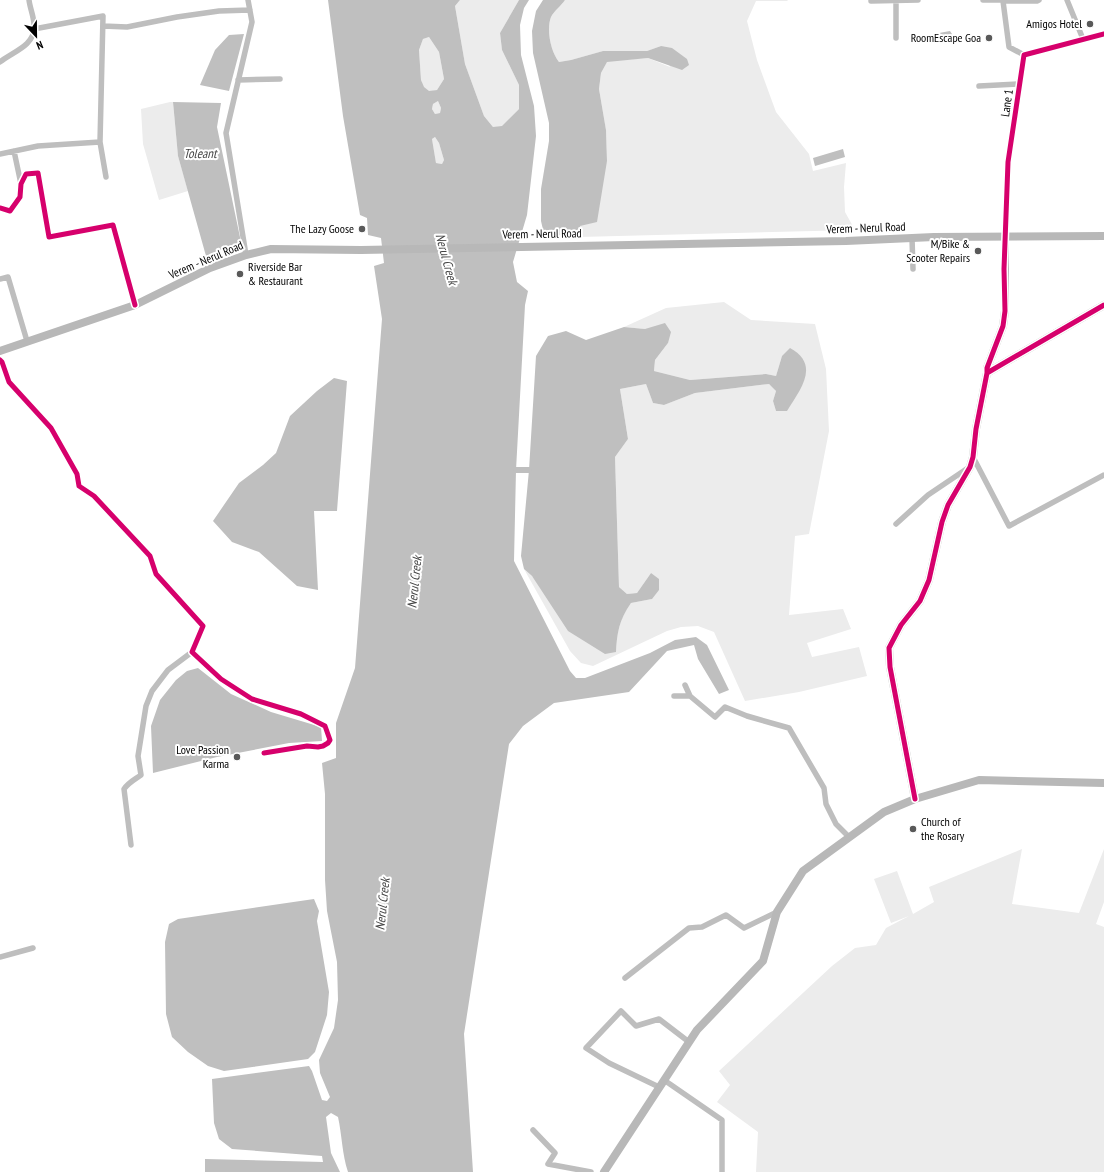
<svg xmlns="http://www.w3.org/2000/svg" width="1104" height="1172" font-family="'PT Sans Narrow',sans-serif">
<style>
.green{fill:#ececec}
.water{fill:#bfbfbf;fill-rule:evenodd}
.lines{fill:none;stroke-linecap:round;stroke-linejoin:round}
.canal{stroke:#bfbfbf;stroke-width:6}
.street{stroke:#bebebe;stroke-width:5.5}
.secondary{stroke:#b8b8b8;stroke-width:8}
.cycleway-casing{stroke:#fff;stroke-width:8}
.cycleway{stroke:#d6006c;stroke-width:5}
.poi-dot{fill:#595959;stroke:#fff;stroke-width:1.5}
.labels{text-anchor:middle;stroke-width:4;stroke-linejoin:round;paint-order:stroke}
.poi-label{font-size:12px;fill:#000;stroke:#fff;text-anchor:end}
.street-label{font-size:12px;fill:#000;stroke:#fff}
.water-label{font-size:13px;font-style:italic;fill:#444;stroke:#fff}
</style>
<rect width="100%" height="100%" fill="#fff"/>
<path class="green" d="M460,0H519L500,33L502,50L519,85V109L502,127H493L484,116L465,64L455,6Z
M565,0H787L788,1H756L747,21L757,60L776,112L809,154L813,171L846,163L844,187L845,212L855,230L579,237L580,226L607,161L606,130L599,89L601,73L607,61L648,58L670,67L661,46L647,51H603L571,60L559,62C551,52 546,30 551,17C554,11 561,6 565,0Z
M429,37L439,52L444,79L437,90L429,92L423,87L421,80L419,50L423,39Z
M438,101L441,108L440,113L435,114L432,109L433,104Z
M170,102H173L178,156L188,191L159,200L143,144L141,109Z
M435,137L439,143L444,160L442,164L436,163L432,139Z
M724,302L751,320L815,324L826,369L829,431L809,534L795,536L789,615L843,609L851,629L807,643L812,657L859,647L867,676L799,692L745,701L714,632L698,626L681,627L667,631L593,666L581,663L570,651L524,569L616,652C617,633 619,619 631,603L652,599L651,573L637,593L627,594L619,587L615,457L628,439L620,389L646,384L653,403L664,405L695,393L769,384L776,391L773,401L776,411L782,356L776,376L766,374L690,380L654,371L655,360L668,343L645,329L624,327L666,308Z
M1022,849L1012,904L1079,913L1104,849V902L1096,924L1104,927V1172H756L758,1132L717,1102L730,1085L719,1071L832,966L855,948L876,945L886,928L909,916L891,923L874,879L897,871L913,914L934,902L929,887Z"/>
<path class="water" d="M328,0H460L455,6L465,64L484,116L493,127L502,126L519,109V85L502,50L500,33L519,0H529L524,8L520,25L521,55L534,106L536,136L527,215L513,262L517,282L528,291L525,305L516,470L514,561L570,671L576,678H585L650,653L675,640L696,637L707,645L729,690L719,694L698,659L694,645L667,651L629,692L554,703L523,726L509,744L464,1034L473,1172H348C342,1154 342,1135 338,1117L331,1113L326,1117L331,1153L340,1172H205V1159L323,1162L322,1156L232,1149L219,1139L214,1123L212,1079L309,1066L312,1071L322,1100L327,1101L330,1097L320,1073L319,1060L334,1028L338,1000L337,962L327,911L325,880V794L322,763L336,758V723L355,668L382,319L374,266L384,263L381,238L368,235L367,218L360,215L343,116ZM429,37L439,52L444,79L437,90L429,91L424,87L421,80L419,50L423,39ZM438,101L441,108L440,113L435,114L432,109L433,104ZM435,137L439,143L444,160L442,164L436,163L432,139Z
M543,0H565C561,6 554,11 551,17C546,30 551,52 559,62L571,60L603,51H647L661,46L672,48L687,59L689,65L682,70L648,58L607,62L601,73L599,89L606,130L607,161L597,222L580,226L579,237L552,239L544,234L541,221V189L549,141V123L533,53L532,31L536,11Z
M950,31L952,34L950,39L945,37L939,39L938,36L939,33Z
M244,34L229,91L200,85L215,50L229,35Z
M173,102L221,103L217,127L241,242L206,256L178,156Z
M843,149L845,157L815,166L813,158Z
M665,323L671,332L668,343L655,360L654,371L690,380L766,374L776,376L782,356L790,348C821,365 800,390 787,411H776L773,401L776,391L769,384L695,393L664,405L653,403L646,384L620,389L628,439L615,457L619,587L627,594L637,593L651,573L659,579V590L652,599L631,603C619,620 617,633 616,652L605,654L568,631L532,576L524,569L521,556L529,470L536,356L548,336L566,331L586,340L624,327L645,329Z
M334,378L347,381L337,511H314L318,590L297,586L259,552L232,542L213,521L239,483L263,465L276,453L290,416L317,391Z
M198,668L231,694L271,712L321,727L322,741L289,743L217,757L153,773L151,726L160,700L176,680L187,671Z
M314,899L319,911L317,921L329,992L327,1015L315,1052L308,1059L224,1071L208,1066L188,1052L172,1037L166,1014L165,942L169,924L178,919Z"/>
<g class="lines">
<path class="canal" d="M516,470H529"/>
<path class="street" d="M983,0H1002
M1067,0L1083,39
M871,1L918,0
M103,26L127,27L177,17L219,11L250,10
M34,29L103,16L100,142L106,177
M896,38V0
M1024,55L1009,47L1003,1H1037L1039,0
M0,62C12,52 34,46 34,28C35,19 30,9 29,0
M238,80L280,79
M979,86L1020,84
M14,151L21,184
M0,154L38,146L100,142
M0,208L10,211L20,197L21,184L26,174L38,173L49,237L113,225L135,305
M1005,237L1008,162L1024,55L1104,34
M912,238L913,269
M246,255L226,133L252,22L248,0
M0,279L8,277L27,341
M0,360L2,362L9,382L51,428L77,474L79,486L94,496L150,556L156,574L203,626L192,652L221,679L252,699L301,714L325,726L330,740L328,743L323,746L318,747L307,746L264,753
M973,457L1009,526L1104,475
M896,524L928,495L968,468
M685,685L690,696
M674,696H690L715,717L725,707L747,716L789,728L824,788L826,804L836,824L849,837
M131,845L124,789C129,782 134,780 141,775L138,756L146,706L152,691L168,670L192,652
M0,957L33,948
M625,978L689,928L702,927L726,915L744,928L777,912
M664,1080L722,1120V1172
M659,1087L609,1063L586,1048L621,1011L636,1026L659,1019L689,1042
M533,1130L555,1153L548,1164L591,1172"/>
<path class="secondary" d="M0,351L135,305L210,268L246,255L271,249L361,250L846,241L934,237L1104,236
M987,373V368L1003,326L1005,311V237
M915,799L890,667L889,648L901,625L920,601L929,580L942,522L948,505L970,467L973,457L976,429L987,373L1104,305
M604,1172L697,1030L763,961L777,912L803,871L884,812L915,799L979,780L1104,783"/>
<g class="cycleway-casing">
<path id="cycleway" d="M0,208L10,211L20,197L21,184L26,174L38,173L49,237L113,225L135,305
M0,360L2,362L9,382L51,428L77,474L79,486L94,496L150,556L156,574L203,626L192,652L221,679L252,699L301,714L325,726L330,740L328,743L323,746L318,747L307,746L264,753
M987,373V368L1003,326L1005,311L1004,269L1008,162L1024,55L1104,34
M915,799L890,667L889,648L901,625L920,601L929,580L942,522L948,505L970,467L973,457L976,429L987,373L1104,305"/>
</g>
<use href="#cycleway" class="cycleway"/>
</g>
<g class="poi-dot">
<circle cx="1090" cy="24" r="4"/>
<circle cx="989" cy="38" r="4"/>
<circle cx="362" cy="229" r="4"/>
<circle cx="978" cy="251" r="4"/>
<circle cx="240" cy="274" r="4"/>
<circle cx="237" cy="757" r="4"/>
<circle cx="913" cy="829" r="4"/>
</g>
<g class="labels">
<g class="poi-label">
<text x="1082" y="28">Amigos Hotel</text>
<text x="981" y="42">RoomEscape Goa</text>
<text x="354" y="233">The Lazy Goose</text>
<text x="970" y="248">M/Bike &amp;<tspan x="970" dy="14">Scooter Repairs</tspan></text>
<text x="248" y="271" text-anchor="start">Riverside Bar<tspan x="248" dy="14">&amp; Restaurant</tspan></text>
<text x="229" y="754">Love Passion<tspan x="229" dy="14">Karma</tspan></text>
<text x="921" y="826" text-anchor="start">Church of<tspan x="921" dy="14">the Rosary</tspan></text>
</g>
<g class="street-label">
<text transform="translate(1007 103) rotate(-82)" y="4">Lane 1</text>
<text transform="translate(866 228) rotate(-2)" y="4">Verem - Nerul Road</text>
<text transform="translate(542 234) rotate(-1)" y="4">Verem - Nerul Road</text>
<text transform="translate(206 260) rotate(-23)" y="4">Verem - Nerul Road</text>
</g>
<g class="water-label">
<text x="200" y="158">Toleant</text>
<text transform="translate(447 259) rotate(75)" y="5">Nerul Creek</text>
<text transform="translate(414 582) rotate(-84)" y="5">Nerul Creek</text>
<text transform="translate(382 904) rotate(-84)" y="5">Nerul Creek</text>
</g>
</g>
<g transform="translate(36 36) rotate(158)" stroke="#ffffff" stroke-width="3" paint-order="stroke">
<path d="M0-3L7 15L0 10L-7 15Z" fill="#000000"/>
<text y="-6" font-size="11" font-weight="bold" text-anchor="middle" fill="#000000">N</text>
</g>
</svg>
